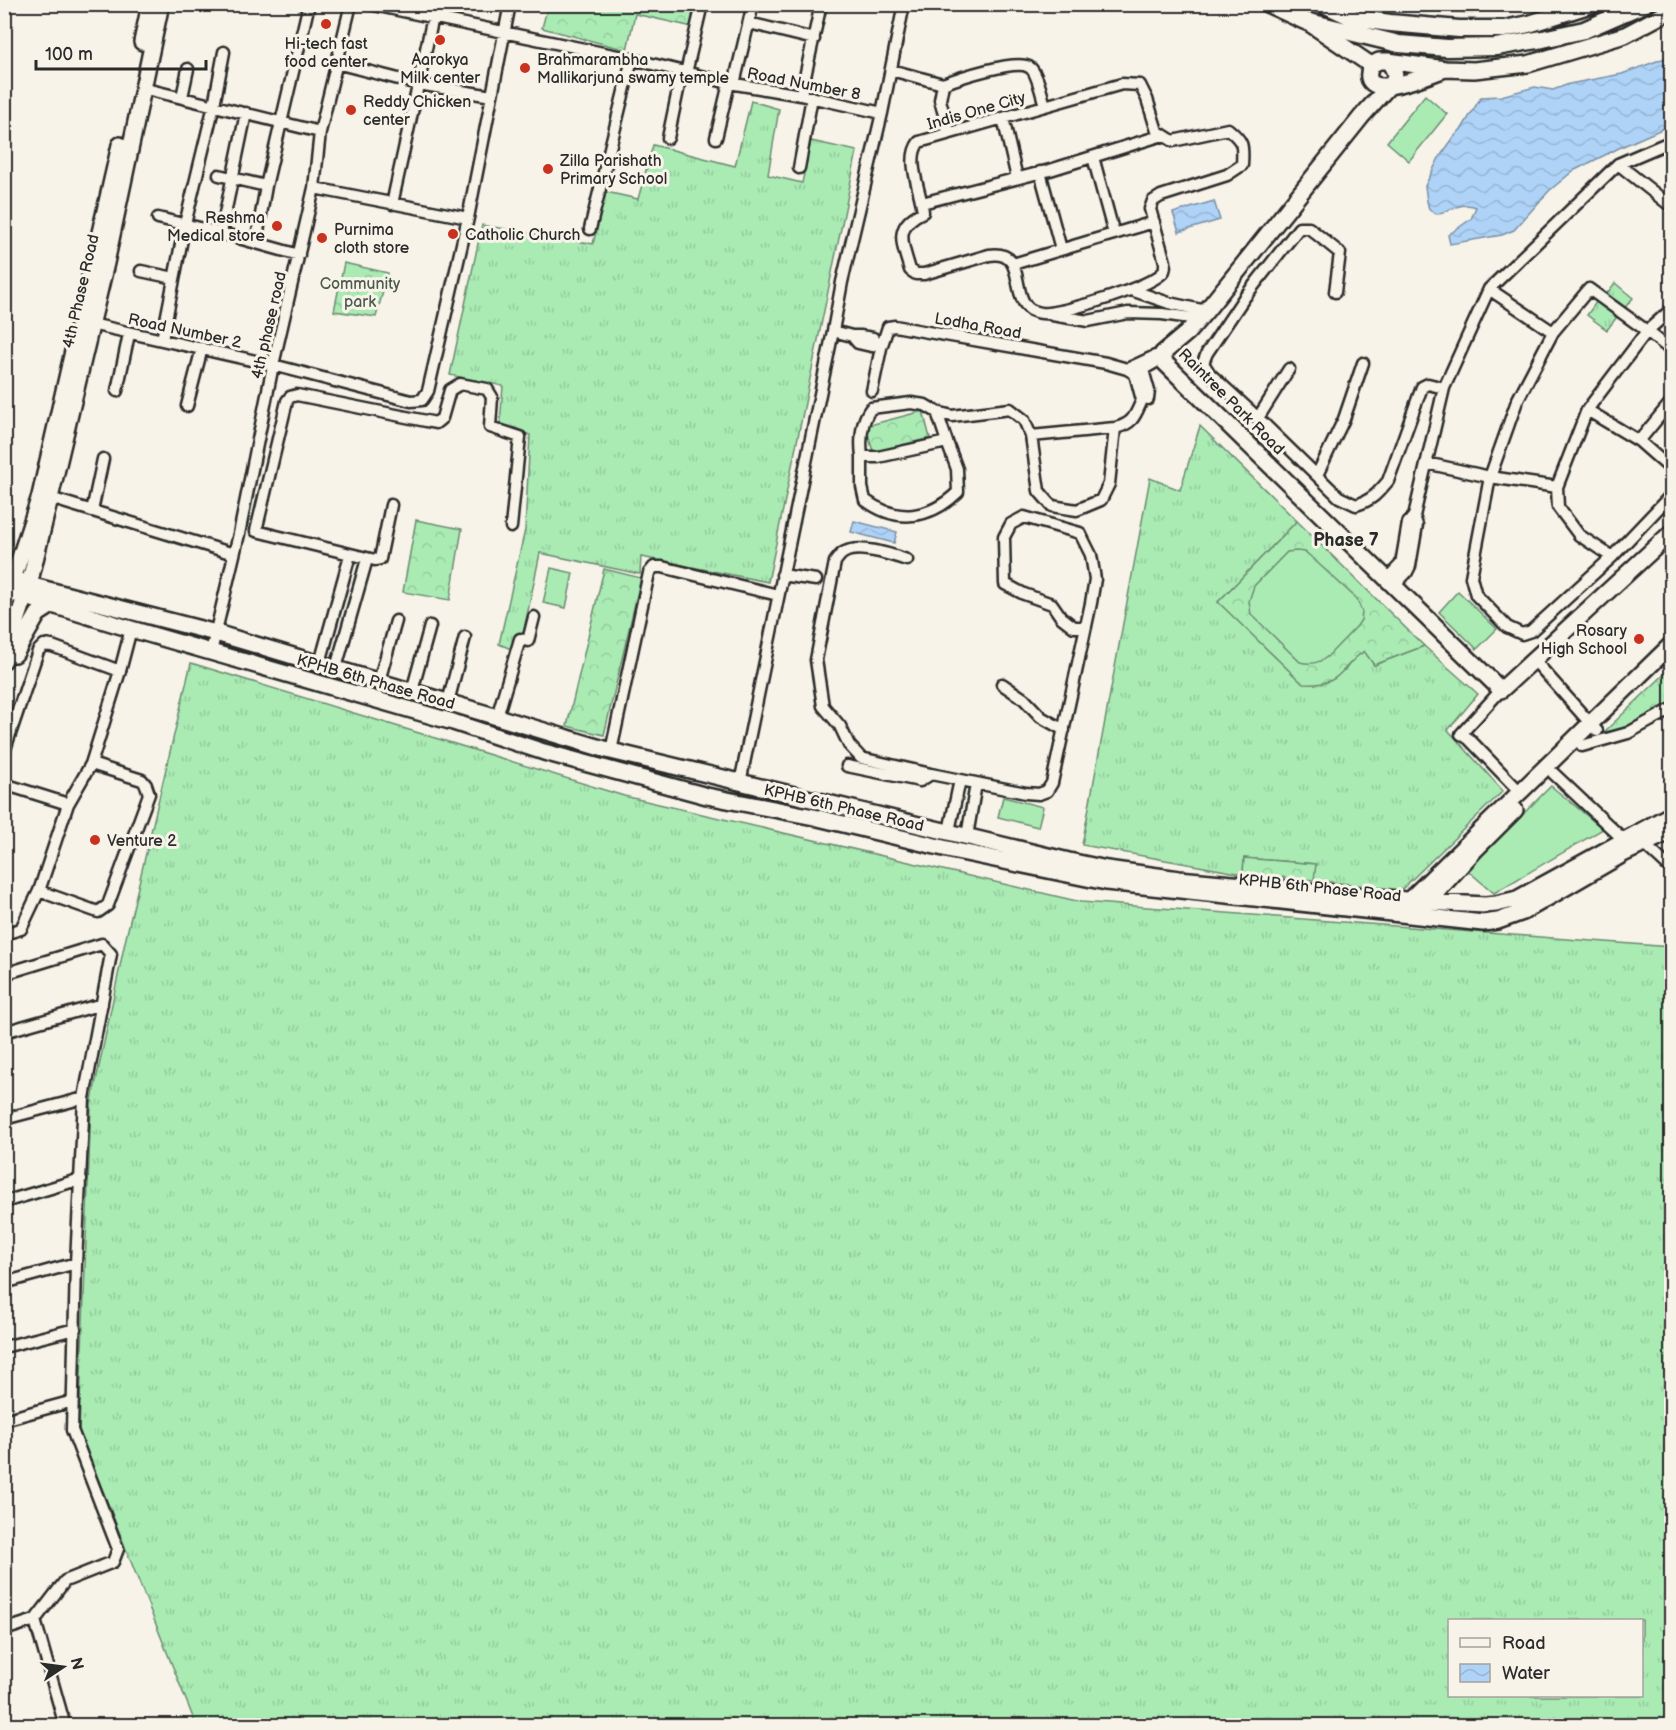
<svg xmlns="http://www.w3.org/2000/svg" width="1676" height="1730" font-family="'Balsamiq Sans',sans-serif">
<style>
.grass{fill:url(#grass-tufts);stroke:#6a8b70;stroke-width:1.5;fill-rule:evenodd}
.forest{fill:url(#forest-crowns);stroke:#6a8b70;stroke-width:1.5}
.pitch{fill:#aaebb4;stroke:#6a8b70;stroke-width:1.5}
.water{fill:url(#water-waves);stroke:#7a90a5;stroke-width:1.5}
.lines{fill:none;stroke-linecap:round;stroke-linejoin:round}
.street-casing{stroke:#2b2b2b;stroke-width:15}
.secondary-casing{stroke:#2b2b2b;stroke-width:20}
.primary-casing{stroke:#2b2b2b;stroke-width:21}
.street{stroke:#f7f3e8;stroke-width:10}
.secondary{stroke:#f7f3e8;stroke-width:15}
.primary{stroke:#f7f3e8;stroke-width:16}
.poi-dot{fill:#c8321e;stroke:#f7f3e8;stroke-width:2}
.labels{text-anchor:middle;stroke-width:6;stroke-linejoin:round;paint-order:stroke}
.poi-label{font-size:16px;fill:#2b2b2b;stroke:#f7f3e8;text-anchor:start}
.street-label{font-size:16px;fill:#2b2b2b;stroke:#f7f3e8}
.park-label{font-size:16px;fill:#4b5b4d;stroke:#f7f3e8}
.neighbourhood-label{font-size:18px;font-weight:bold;fill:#2b2b2b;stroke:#f7f3e8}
</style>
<defs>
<pattern id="grass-tufts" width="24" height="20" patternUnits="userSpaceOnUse" patternTransform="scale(1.5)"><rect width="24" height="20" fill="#aaebb4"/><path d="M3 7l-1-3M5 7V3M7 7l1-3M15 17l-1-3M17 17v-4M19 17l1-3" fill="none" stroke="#92ca9b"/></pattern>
<pattern id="forest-crowns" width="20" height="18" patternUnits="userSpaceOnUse" patternTransform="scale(1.5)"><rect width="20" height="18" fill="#aaebb4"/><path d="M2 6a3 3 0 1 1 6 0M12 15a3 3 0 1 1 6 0" fill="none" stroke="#92ca9b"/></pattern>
<pattern id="water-waves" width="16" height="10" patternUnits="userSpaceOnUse" patternTransform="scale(1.5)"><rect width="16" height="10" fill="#aed3f7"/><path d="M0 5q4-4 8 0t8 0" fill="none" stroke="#96b5d4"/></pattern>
</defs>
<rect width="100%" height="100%" fill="#f7f3e8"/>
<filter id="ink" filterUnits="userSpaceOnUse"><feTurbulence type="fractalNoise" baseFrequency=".0167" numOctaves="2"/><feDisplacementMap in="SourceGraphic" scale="12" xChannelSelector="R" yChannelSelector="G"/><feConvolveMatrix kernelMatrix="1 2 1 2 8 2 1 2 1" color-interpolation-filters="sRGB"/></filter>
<g filter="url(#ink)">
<path class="grass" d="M1390,5H1521L1472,13L1413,9Z
M751,101L779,109L768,175L802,183L811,141L857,151L768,582L641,557L640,574L540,553L523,635H515L511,649L499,644L525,530L530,435L500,424L503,386L450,375L482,225L593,244L606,192L638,199L653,145L735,166Z
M1615,283L1633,298L1622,311L1604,297Z
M1599,298L1620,313L1607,330L1587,315Z
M1200,426L1297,521L1218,602L1345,670L1353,659L1365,651L1374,665L1424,646L1478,694L1448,730L1503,791L1401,890L1314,880L1315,864L1244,858L1243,874L1082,845L1150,478L1180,490Z
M191,663L624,796L1081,902L1671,947V1725H196L79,1431L91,1105L125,942ZM1642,1620V1696H1450V1620Z"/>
<path class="forest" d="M548,5H697L693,27L635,14L627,50L542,28Z
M344,263L388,273L376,317L334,311Z
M923,411L930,438L873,452L866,426Z
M416,520L462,529L450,600L403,592Z
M1297,521L1424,646L1374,665L1364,651C1337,670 1343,686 1303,684L1218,602Z
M604,569L641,578L604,735L567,726Z
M1671,668V702L1622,729L1604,732Z
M1244,858L1316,864L1314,880L1243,874Z"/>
<path class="pitch" d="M1425,95L1447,114L1409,161L1387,142Z
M1296,551L1305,552L1310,556L1357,599L1362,612L1361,620L1357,626L1328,656C1320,663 1311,665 1300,662L1251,614L1249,601L1254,586L1287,552Z
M551,568L573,573L566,608L543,603Z
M1458,591L1497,629L1477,649L1439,612Z
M1551,786L1603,829L1494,893L1467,870Z
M1003,797L1043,807L1038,827L998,817Z"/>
<path class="water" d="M1671,54V125L1621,147L1573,171L1549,191L1514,230L1502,235L1450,244L1448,235L1471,219L1476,207C1464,201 1449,211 1436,214L1429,209L1427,201L1425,186L1439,158L1454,137L1463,127L1481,97L1501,96L1535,87L1553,90L1569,84L1622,74L1665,58Z
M1214,201L1220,220L1179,232L1173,213Z
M854,521L897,532L894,543L851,532Z"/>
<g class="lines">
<g class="street-casing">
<path id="street" d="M369,4L632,59L729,83L801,95L882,113
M749,23L814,39
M336,63L418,84L492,96
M891,70L943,84
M686,73L702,4
M734,84L753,4
M1122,84L1140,85L1147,99L1157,131L1173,141L1228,129C1244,142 1243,145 1242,165L1227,175L1161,196L1153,201L1150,209L1165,262C1165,264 1165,270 1164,271C1155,286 1067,312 1048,313C1043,314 1035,312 1031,310C1009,296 1028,249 989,255L924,274H916L910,270C903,245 892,226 923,212C921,190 905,160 919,142Z
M142,88L320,132
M801,95L821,4
M182,97L188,69
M1003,118L1017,178
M949,133L940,100L943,84C958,78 1016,59 1029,67C1037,71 1042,96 1045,106
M668,138L682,71
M716,138L729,83
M1093,157L1114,234
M1618,164L1672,207
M799,168L812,97
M1040,172L1061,249
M219,175L266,186
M314,188L468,218
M922,203L1050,170L1163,135
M392,204L433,17
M158,218L221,233L299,255
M590,229L632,59
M221,233L246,113
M256,243L266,186L309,4
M1013,264L1154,222
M141,271L174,278
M1489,289L1553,332
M1131,290L1169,303L1206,311
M1335,292L1340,253L1309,228H1299L1244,298L1207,353L1203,363L1210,374L1258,418L1339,497L1356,505C1372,500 1377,494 1388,481L1422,387L1428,384L1444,388
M1672,309L1647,331L1672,351
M1052,315L1088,321L1128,313L1162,314L1198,319
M91,324L273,365L411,401L422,400L428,391L468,218L510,4
M833,331L852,336H860L873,338L877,343L882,344
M852,336L858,343L871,346L877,343
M162,340L185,224L214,105L224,52
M1127,369L1155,356
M1143,370L1149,391L1148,399
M117,391L129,334
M872,391L881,348L888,327L895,326L922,331L1106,363L1127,369L1135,374L1163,358
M187,406L202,348
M1587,410L1639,441L1672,470
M937,412L947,442L878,457H862C860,440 861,421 871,408L911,403L925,405L937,412L952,416L1010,409L1024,420L1031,436L1115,428C1133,424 1135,416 1142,400L1135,374
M1258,418L1289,369
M1031,436L1039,491L1052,506L1077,510L1101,500L1109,484L1115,428
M1639,441L1672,401
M862,457V487L865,500C897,524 930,519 958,492L957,469L947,442
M1426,463L1490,477L1557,487L1558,507L1579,535L1612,557
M1317,475L1344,419L1363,363
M1557,487L1587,410L1647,331L1589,289L1553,332L1517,401L1490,477L1471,577L1476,595L1507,627L1522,634L1531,631L1612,557L1672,494
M50,498L234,554
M391,505L380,559L375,560L256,531L287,401L290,397L297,395L436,423L442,418L450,390L460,384L487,389L492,397L490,427L520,437L511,527
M92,511L103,459
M907,560C892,555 860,544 845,552C840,554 838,558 835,562L816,660L823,706L840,726L849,745L861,758L931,774L1026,793L1039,794L1047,791L1052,783L1091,603L1095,579L1091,555L1080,533L1024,517L1011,524L1004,537L1005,584L1024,594L1052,604L1061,617L1074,627H1086
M782,575L816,580
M1387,579L1401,564L1408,523L1414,516
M1394,586L1407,572L1410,566L1417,525L1414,516L1444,388L1489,289L1618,164L1672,141
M211,652L239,534L273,365L314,188L320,132L351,4
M1534,660L1597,731
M320,663L350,555
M336,668L367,559
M379,681L396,621
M1002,684L1024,699L1041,717L1064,730
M1501,690L1461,734L1469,739L1520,792
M412,691L430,626
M448,702L465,637
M497,717L520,639L528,641L534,617
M1582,746L1628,733L1672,709
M611,751L649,573L654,567H662L778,595
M4,752L38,651L44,645L52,646L120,671
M847,766L920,781L931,774
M1553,773L1624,840
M740,783L833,331L842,282L882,113L904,4
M4,784L68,804
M949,831L960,780
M967,836L976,784
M1644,844L1672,870
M39,891L98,912L108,905L149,794L146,785L142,780L91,764
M4,934L21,929L39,891L68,804L91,764L120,671L131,629
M4,974L102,944L111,954L84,1098L76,1263L72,1430L118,1549L113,1562L65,1581L35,1620L4,1630
M4,1032L102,1004
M4,1119L84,1098
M4,1202L81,1179
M4,1283L76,1263
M4,1347L75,1329
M4,1420L73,1401
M35,1620L65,1726"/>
</g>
<g class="secondary-casing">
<path id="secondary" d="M1309,23L1371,65
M142,42L150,4
M1388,61L1445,69L1474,70L1528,64L1625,35L1672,10
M1445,69C1431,74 1355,107 1371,65L1379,61H1388C1396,71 1398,79 1388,87L1362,116L1206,311L1188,332L1163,353L1165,363L1501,690L1672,532
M15,579L29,585L216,633L611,751L1069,861L1107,869L1179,879L1427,902L1485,905L1496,904L1517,899L1672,814
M10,592L131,629L453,722L544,752L707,796L814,817L956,851L1106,882L1483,923L1498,921L1523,912L1623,854L1672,831
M4,607L40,496L120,145
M15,654L38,614L52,605
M4,660L29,585L50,498L106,263L161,4
M1403,906L1672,644
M1424,906L1475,850L1515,810"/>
</g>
<g class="primary-casing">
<path id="primary" d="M1268,4L1305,21L1399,44L1447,48L1496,47L1543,39L1584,30L1644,4
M1324,4L1354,18L1390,23L1459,29H1504L1529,24L1592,4"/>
</g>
<use href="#street" class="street"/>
<use href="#secondary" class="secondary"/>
<use href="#primary" class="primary"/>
</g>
</g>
<g class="poi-dot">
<circle cx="326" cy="24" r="6"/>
<circle cx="440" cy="40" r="6"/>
<circle cx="525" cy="68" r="6"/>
<circle cx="351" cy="110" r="6"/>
<circle cx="548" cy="169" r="6"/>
<circle cx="277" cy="226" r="6"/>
<circle cx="453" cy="234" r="6"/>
<circle cx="322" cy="238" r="6"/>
<circle cx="1639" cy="639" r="6"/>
<circle cx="95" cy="840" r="6"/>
</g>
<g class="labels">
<g class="poi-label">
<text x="326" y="49" text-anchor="middle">Hi-tech fast<tspan x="326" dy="18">food center</tspan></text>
<text x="440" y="65" text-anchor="middle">Aarokya<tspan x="440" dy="18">Milk center</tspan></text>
<text x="537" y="65">Brahmarambha<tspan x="537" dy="18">Mallikarjuna swamy temple</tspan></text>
<text x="363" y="107">Reddy Chicken<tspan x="363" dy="18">center</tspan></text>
<text x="560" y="166">Zilla Parishath<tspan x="560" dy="18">Primary School</tspan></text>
<text x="265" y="223" text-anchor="end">Reshma<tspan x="265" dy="18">Medical store</tspan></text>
<text x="334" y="235">Purnima<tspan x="334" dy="18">cloth store</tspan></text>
<text x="465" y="240">Catholic Church</text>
<text x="1627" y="636" text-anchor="end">Rosary<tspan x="1627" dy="18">High School</tspan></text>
<text x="107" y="846">Venture 2</text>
</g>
<g class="street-label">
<text transform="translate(804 83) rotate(11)" y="6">Road Number 8</text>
<text transform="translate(976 110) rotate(-16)" y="6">Indis One City</text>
<text transform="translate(80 291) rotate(-77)" y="6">4th Phase Road</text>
<text transform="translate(268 325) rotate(-77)" y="6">4th phase road</text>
<text transform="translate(978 325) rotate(10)" y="6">Lodha Road</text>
<text transform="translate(185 330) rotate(12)" y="6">Road Number 2</text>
<text transform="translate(1232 401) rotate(45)" y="6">Raintree Park Road</text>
<text transform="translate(376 681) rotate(16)" y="6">KPHB 6th Phase Road</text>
<text transform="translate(844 807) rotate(13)" y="6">KPHB 6th Phase Road</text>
<text transform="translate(1320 887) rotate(6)" y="6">KPHB 6th Phase Road</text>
</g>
<g class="park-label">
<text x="360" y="289">Community<tspan x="360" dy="18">park</tspan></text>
</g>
<g class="neighbourhood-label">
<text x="1346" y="546">Phase 7</text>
</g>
</g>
<rect width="1676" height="1730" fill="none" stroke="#f7f3e8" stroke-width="24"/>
<rect x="12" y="12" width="1652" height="1706" fill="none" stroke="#2b2b2b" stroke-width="2" filter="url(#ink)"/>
<rect x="1448" y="1619" width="195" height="78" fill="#f7f3e8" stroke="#a5a39c" stroke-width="1.5"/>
<rect x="1460" y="1638" width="30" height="9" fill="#f7f3e8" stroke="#a5a39c" stroke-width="1.5"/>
<text x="1502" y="1649" font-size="18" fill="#2b2b2b">Road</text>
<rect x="1460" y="1664" width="30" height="18" fill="url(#water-waves)" stroke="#a5a39c" stroke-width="1.5"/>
<text x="1502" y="1679" font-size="18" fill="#2b2b2b">Water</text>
<g transform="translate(63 1667) rotate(77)" stroke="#f7f3e8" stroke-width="4.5" paint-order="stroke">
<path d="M0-4.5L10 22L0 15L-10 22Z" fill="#2b2b2b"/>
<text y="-9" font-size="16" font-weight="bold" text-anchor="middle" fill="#2b2b2b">N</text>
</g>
<path d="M36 60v9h170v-9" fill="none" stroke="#2b2b2b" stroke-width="3"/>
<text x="45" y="60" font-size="18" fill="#2b2b2b" stroke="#f7f3e8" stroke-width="4.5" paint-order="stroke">100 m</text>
</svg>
